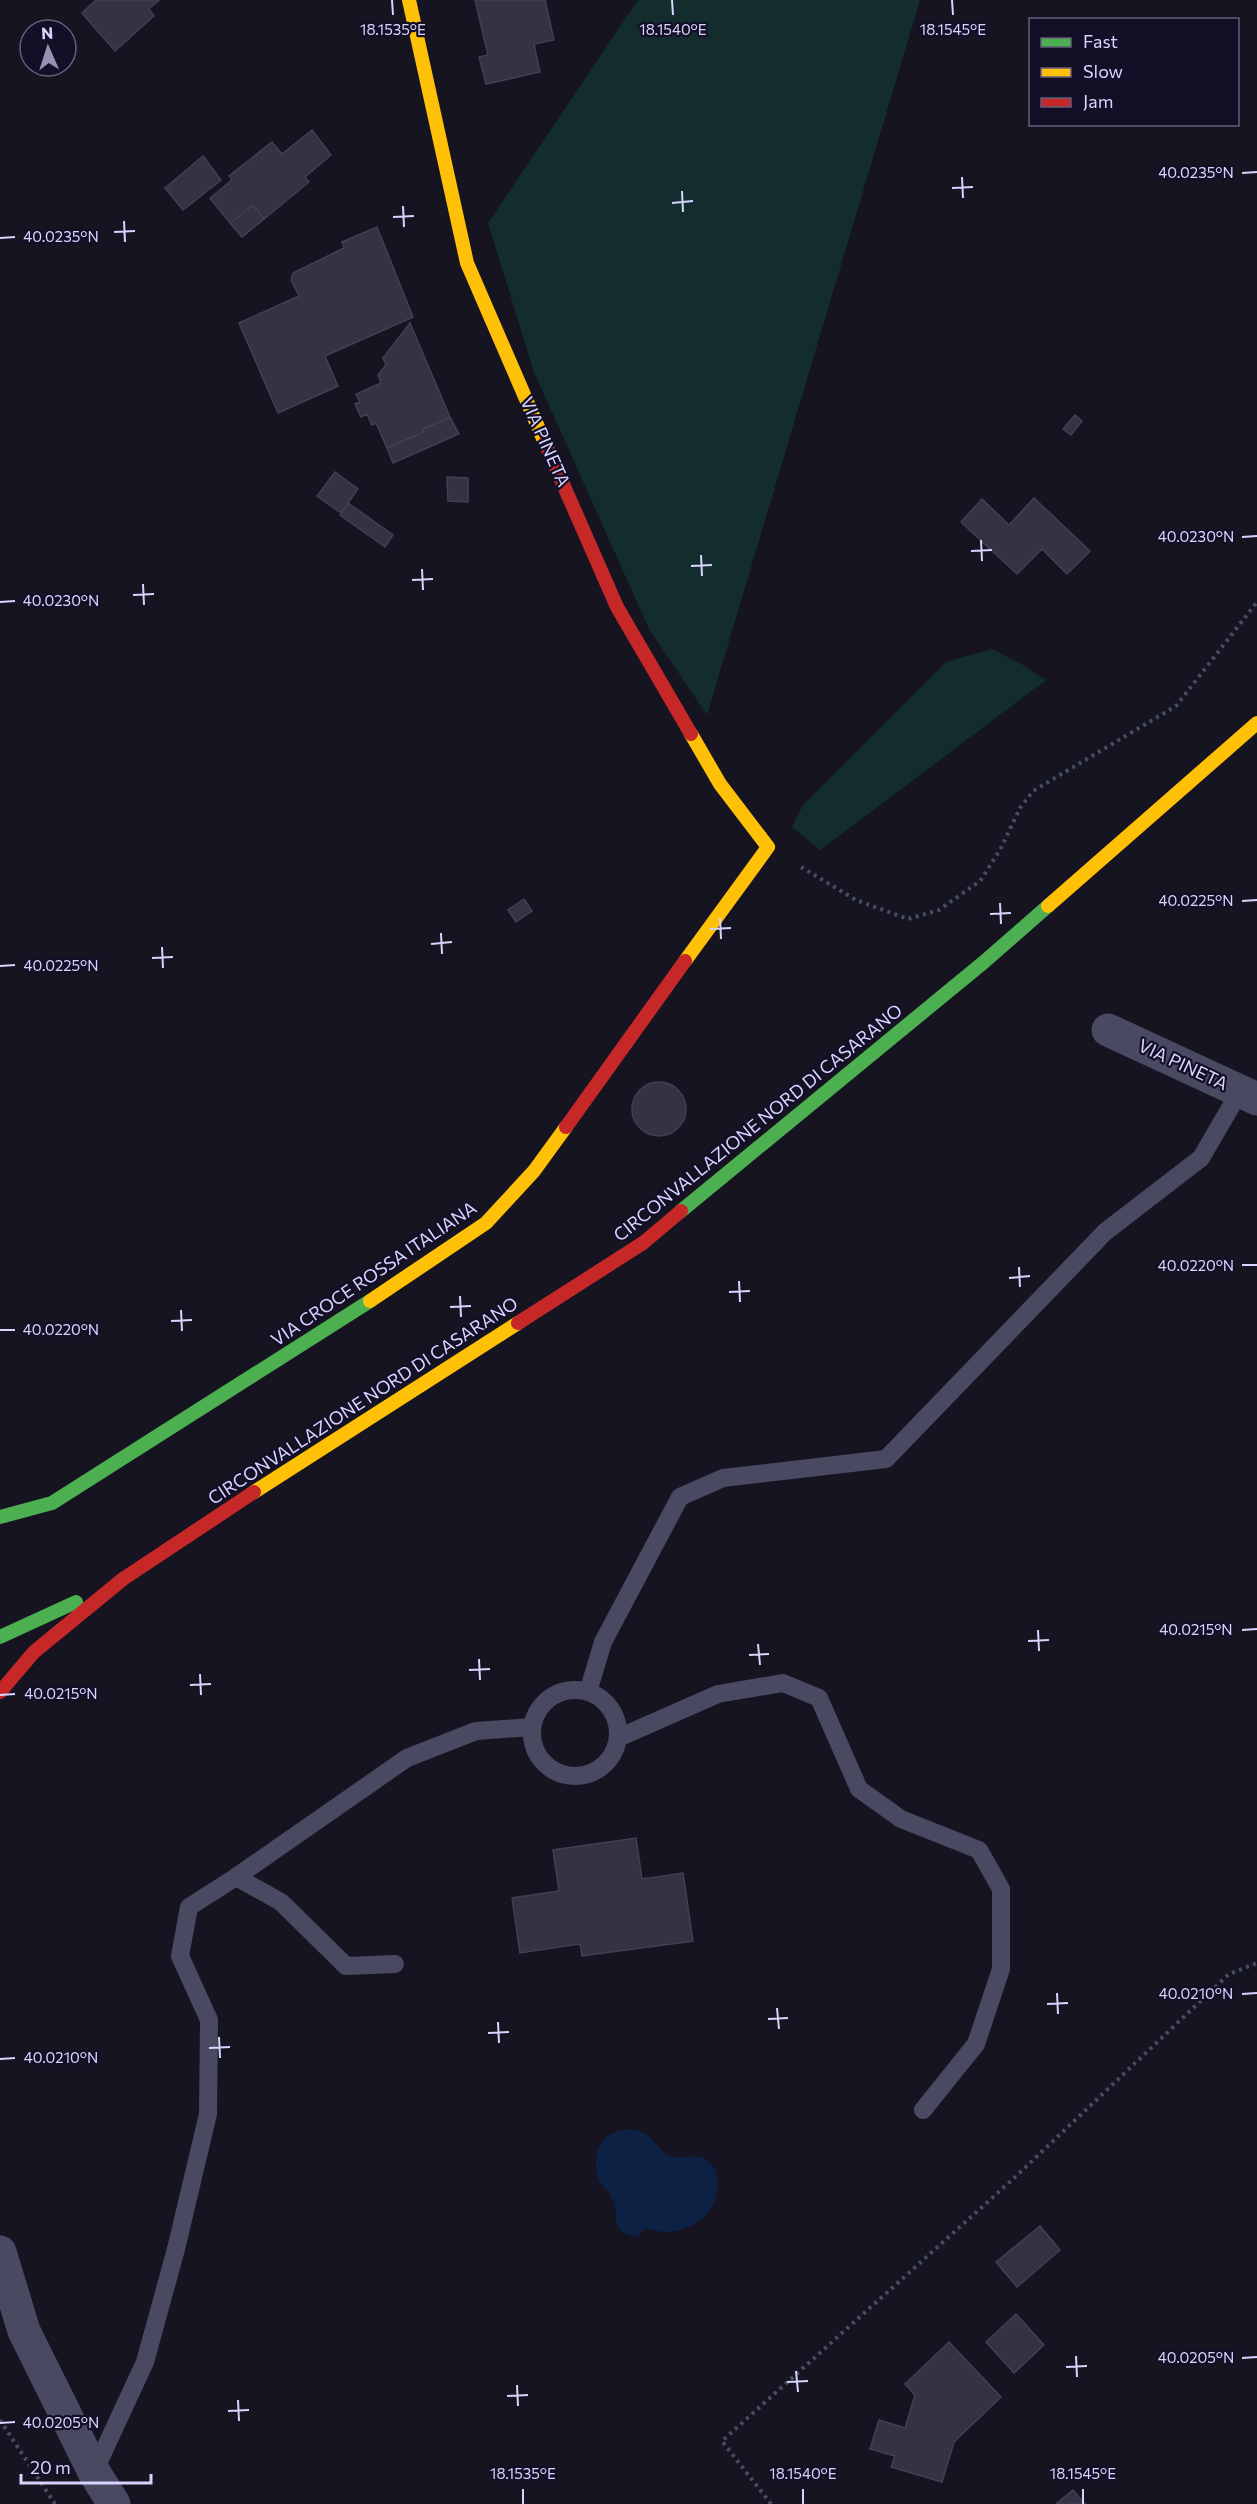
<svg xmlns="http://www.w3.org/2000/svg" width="1257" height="2504" font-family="Commissioner,sans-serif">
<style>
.green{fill:#132c2d}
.water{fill:#0d2144}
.building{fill:#343243;stroke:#433f54;stroke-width:1.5}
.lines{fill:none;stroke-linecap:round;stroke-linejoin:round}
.path{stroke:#44505f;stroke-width:4;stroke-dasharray:3 4.5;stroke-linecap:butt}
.lane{stroke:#4a4962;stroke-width:18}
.street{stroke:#4a4962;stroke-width:33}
.fast{stroke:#4caf50;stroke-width:14}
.slow{stroke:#ffc107;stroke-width:14}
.jam{stroke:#c62828;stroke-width:14}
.ticks{fill:none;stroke:#d9d4ff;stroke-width:2}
.labels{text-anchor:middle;stroke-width:4.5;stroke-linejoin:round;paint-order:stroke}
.street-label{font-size:18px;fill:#d9d4ff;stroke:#130f26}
.ticks-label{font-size:15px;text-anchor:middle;fill:#d9d4ff;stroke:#130f26;stroke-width:4.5;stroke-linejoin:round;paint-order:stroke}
</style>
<rect width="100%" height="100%" fill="#161421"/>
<path class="green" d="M638,0H920L707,715L649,629L534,372L488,223Z
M992,649L1025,666L1046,680L820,850L792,827L803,805L946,662Z"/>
<path class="water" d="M631,2129C657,2134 651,2145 668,2155C681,2162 703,2148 714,2168C718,2174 717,2183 717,2190C716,2215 691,2230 668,2232C661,2232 653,2230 646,2228L637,2237C606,2231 622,2218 612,2198C609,2191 602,2186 599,2179C593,2163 596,2140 613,2133C618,2131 626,2130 631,2129Z"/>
<path class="building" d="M96,0H159L149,9L154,16L115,51L82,13Z
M475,0H545L554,40L534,44L540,72L486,84L479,57L488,55Z
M312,130L331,155L305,177L309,182L264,219L253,205L230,223L210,198L232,180L229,176L272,142L282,154Z
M203,156L221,180L183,210L165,188Z
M253,205L264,219L242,237L230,223Z
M377,227L413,317L325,356L338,386L278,413L239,323L299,296L291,280L293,273L344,248L342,242Z
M410,323L450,417L423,429L424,432L387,448L376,423L372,425L367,414L361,417L355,404L360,402L356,394L381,383L378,375L386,365L383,358Z
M1075,415L1082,421L1071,435L1063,429Z
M450,417L459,434L393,463L387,448L424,432L423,429Z
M335,472L358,489L341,513L317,496Z
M447,477L468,478V502L448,501Z
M1034,498L1090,551L1067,574L1042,549L1017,574L961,522L982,499L1009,525Z
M348,503L393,535L385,547L340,515Z
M524,899L532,911L516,922L508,910Z
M632 1109a27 27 0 1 1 54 0a27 27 0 1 1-54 0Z
M636,1838L642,1879L683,1873L693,1941L582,1956L580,1944L520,1953L512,1898L559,1891L553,1850Z
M1040,2226L1060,2250L1017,2287L996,2262Z
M1016,2314L1044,2345L1014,2373L986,2342Z
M949,2342L1001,2397L954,2442L942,2482L891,2467L895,2456L870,2449L879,2420L905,2428L915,2395L905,2384Z
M1073,2490L1085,2504H1056Z"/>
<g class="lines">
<path class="path" d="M801,867L856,900L908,919L939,910L980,881L1000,850L1020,808L1033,791L1176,706L1257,602
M0,2420L55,2504
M771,2504L722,2441L1012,2180L1229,1974L1257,1963"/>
<path class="lane" d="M532 1733a43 43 0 1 1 86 0a43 43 0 1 1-86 0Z
M588,1692L603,1642L680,1497L723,1478L886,1459L1105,1232L1201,1158L1240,1091
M618,1738L718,1694L783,1683L819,1698L859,1789L901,1819L979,1850L1001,1889V1969L976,2044L923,2110
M236,1877L281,1902L346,1966L395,1964
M94,2472L145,2362L176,2249L208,2114L209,2020L180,1956L189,1907L236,1877L407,1758L476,1731L532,1727"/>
<path class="street" d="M1108,1030L1257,1099
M0,2252L24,2331L94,2472L114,2504"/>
<path class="fast" d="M681,1211L984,962L1048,906
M0,1517L52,1503L370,1301
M0,1637L76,1602"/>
<path class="slow" d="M409,0L467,263L545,443
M1048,906L1257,723
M685,961L768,847L720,784L691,734
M370,1301L486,1223L534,1171L566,1127
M254,1492L518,1323"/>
<path class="jam" d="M545,443L617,607L691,734
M566,1127L685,961
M518,1323L643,1243L681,1211
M0,1692L34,1652L123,1579L254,1492"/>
</g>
<path class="ticks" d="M392,0L393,15M672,0L673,15M952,0L953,15M1242,173L1257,172M962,177L963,198M952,188L973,187M682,191L683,212M672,203L693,201M403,206L404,227M393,217L414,216M124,221L125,242M114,232L135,231M0,238L15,237M1242,537L1257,536M981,540L982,561M971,551L992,550M701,555L702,576M691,566L712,565M422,569L423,590M412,580L433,579M143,584L144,605M133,595L154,594M0,602L15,601M1242,901L1257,900M1000,903L1001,924M990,914L1011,913M720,918L721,939M710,929L731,928M441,933L442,954M431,944L452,942M162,947L163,968M152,958L173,957M0,966L15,965M1242,1265H1257M1019,1267L1020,1287M1009,1278L1030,1276M739,1281L740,1302M729,1292L750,1291M460,1296L461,1317M450,1307L471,1306M181,1310L182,1331M171,1321L192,1320M0,1330H15M1038,1630L1039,1651M1242,1630L1257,1629M1028,1641L1049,1640M758,1644L760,1665M749,1655L769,1654M479,1659L480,1680M469,1670L490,1669M200,1674L201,1695M190,1685L211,1684M0,1695L15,1694M1057,1993L1058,2014M1242,1994L1257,1993M1047,2004L1068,2003M777,2008L779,2029M768,2019L788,2018M498,2022L499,2043M488,2033L509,2032M219,2037L220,2058M209,2048L230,2047M0,2059L15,2058M1076,2356L1077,2377M1242,2358L1257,2357M1066,2367L1087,2366M796,2371L798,2392M787,2382L808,2381M517,2385L518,2406M507,2396L528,2395M238,2400L239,2421M228,2411L249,2410M0,2423L15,2422M523,2489V2504M803,2489V2504M1083,2489V2504"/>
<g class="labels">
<g class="street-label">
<text transform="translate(545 442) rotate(66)" y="6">VIA PINETA</text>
<text transform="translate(1183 1065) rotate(25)" y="6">VIA PINETA</text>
<text transform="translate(758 1123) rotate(-39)" y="6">CIRCONVALLAZIONE NORD DI CASARANO</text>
<text transform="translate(374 1274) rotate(-34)" y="6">VIA CROCE ROSSA ITALIANA</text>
<text transform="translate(363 1401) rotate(-33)" y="6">CIRCONVALLAZIONE NORD DI CASARANO</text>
</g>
</g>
<g class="ticks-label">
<text x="393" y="35">18.1535°E</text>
<text x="673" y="35">18.1540°E</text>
<text x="953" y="35">18.1545°E</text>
<text x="1196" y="178">40.0235°N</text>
<text x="61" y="242">40.0235°N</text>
<text x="1196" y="542">40.0230°N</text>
<text x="61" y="606">40.0230°N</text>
<text x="1196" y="906">40.0225°N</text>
<text x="61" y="971">40.0225°N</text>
<text x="1196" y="1271">40.0220°N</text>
<text x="61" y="1335">40.0220°N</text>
<text x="1196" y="1635">40.0215°N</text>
<text x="61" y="1699">40.0215°N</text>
<text x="1196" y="1999">40.0210°N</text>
<text x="61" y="2063">40.0210°N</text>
<text x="1196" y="2363">40.0205°N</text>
<text x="61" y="2428">40.0205°N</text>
<text x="523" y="2479">18.1535°E</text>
<text x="803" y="2479">18.1540°E</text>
<text x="1083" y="2479">18.1545°E</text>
</g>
<rect x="1029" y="18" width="210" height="108" fill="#130f26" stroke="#625e7d" stroke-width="1.5"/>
<rect x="1041" y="38" width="30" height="9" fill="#4caf50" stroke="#625e7d" stroke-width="1.5"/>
<text x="1083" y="48" font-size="18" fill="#d9d4ff">Fast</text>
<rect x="1041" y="68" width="30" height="9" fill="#ffc107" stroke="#625e7d" stroke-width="1.5"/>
<text x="1083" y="78" font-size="18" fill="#d9d4ff">Slow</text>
<rect x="1041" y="98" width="30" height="9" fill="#c62828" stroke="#625e7d" stroke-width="1.5"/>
<text x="1083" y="108" font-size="18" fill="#d9d4ff">Jam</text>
<g transform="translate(48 48) rotate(357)"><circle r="28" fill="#130f26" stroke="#625e7d" stroke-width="1.5"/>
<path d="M0-4.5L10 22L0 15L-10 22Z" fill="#9591b1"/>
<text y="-9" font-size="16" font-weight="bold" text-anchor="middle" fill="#d9d4ff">N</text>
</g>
<path d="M21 2474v9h130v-9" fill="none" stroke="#d9d4ff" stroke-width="3"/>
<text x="30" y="2474" font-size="18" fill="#d9d4ff" stroke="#130f26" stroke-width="4.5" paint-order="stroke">20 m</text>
</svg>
